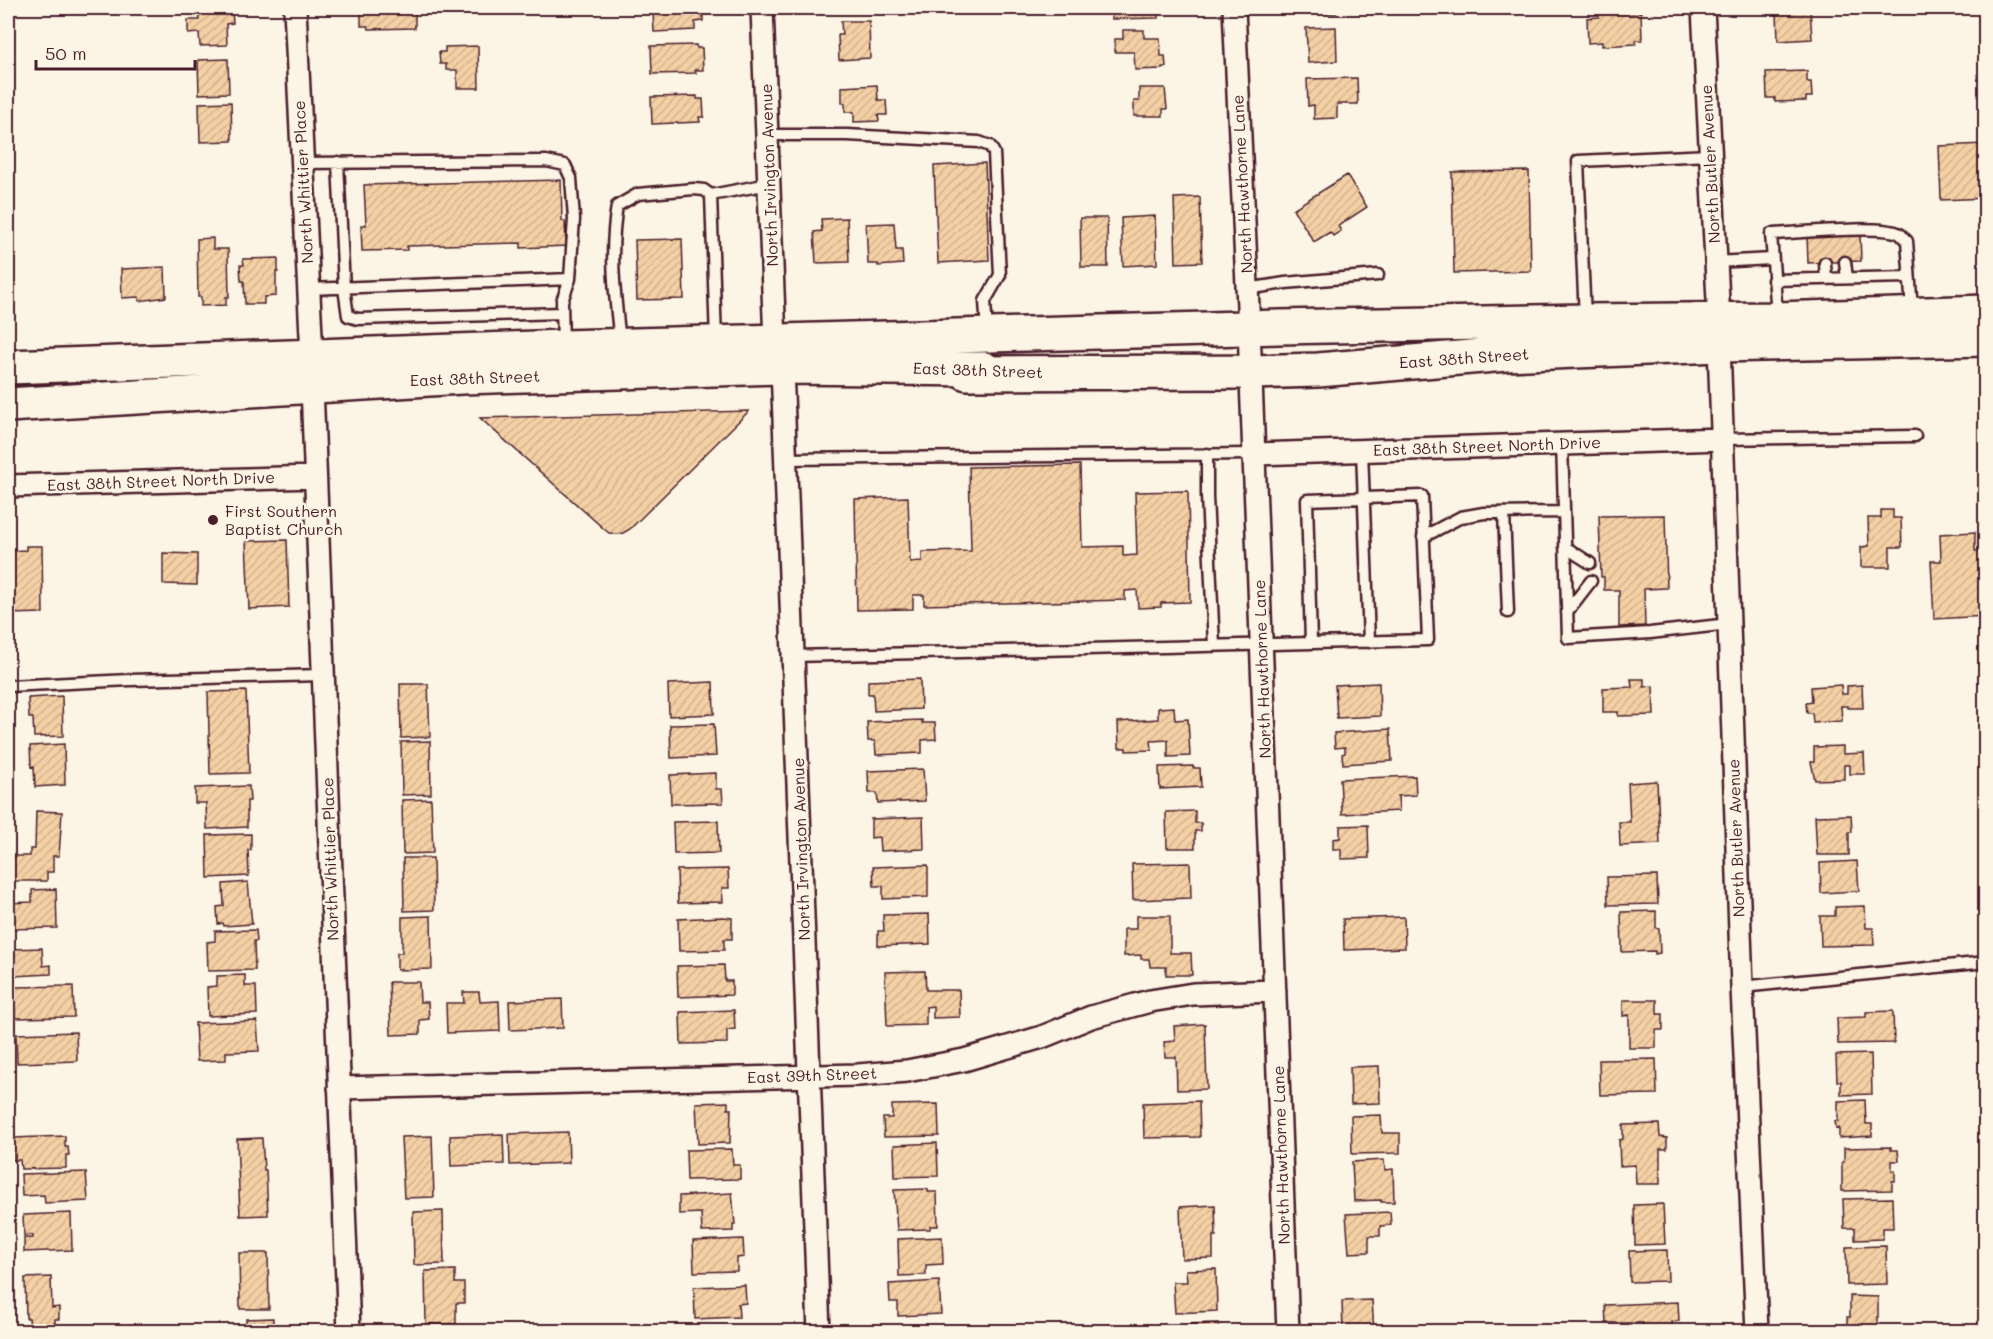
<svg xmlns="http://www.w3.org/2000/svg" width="1993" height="1339" font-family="Mali,sans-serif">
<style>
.building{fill:url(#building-hatch);stroke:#4a1f2b;stroke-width:1.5}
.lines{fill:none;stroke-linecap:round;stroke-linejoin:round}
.lane-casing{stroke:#4a1f2b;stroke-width:15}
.street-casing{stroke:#4a1f2b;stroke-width:26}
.primary-casing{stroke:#4a1f2b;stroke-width:38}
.lane{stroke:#fcf5e5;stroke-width:10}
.street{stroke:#fcf5e5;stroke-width:21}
.primary{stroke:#fcf5e5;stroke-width:33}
.poi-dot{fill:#4a1f2b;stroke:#fcf5e5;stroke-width:2}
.labels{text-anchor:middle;stroke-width:5;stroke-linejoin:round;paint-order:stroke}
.street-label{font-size:16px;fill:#4a1f2b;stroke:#fcf5e5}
.poi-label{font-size:16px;fill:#4a1f2b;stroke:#fcf5e5;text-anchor:start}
</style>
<defs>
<pattern id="building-hatch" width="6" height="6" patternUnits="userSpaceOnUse" patternTransform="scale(1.5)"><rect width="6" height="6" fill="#f4d0a5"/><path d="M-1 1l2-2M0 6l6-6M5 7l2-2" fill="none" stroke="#d3b28e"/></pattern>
</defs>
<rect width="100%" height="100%" fill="#fcf5e5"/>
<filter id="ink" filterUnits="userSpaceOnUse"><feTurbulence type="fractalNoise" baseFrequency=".0167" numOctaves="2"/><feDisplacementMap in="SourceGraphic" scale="12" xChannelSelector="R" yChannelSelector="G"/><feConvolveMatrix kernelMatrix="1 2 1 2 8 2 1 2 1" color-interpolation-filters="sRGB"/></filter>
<g filter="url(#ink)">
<path class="building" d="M361,8H415V28L369,29L368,26H361Z
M652,8H703V21L695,22V30L654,32L653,13L665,12V10H652Z
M1112,8H1158V18L1112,19Z
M1307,8H1336V13L1307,14Z
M1810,8L1812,39L1778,41L1777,12Z
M232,10L233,23L226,24L227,45L200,46L199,33L188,34V20H199L198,11Z
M1641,12L1642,40H1636V44L1602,46V42L1588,43L1587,18L1599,17V14Z
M841,21H869L870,58L839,60L838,35H842Z
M1336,27L1337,61L1308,63L1306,28Z
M1123,30H1144V38H1160L1161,56H1165L1166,67H1162V69L1135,70L1134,52H1115V39H1123Z
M696,45L697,48H702L703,70H695L696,73L652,74L651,46Z
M478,46L479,88H457V70H446V64H440L439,52H445V47Z
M228,59L229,93L199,94L198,60Z
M1807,71V82H1811L1812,97H1806V101L1775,102V98H1767L1766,72Z
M1357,78L1358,104H1337V118L1314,119V105L1308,106L1307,79Z
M877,85L878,100H886L887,115H878L879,121L854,122V112H845V103H842V87Z
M1139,88H1165L1167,109H1163V116H1134V101H1139Z
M697,96V99H703L704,117H699L700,122L652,124L651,97Z
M231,102L232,141L200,142L199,103Z
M1986,144V198L1941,200L1939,146Z
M985,163L989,260L938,263L934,166Z
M1529,171L1531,271L1454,273L1452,172Z
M1347,175L1367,207L1338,226L1341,231L1333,236L1330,232L1314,242L1293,209Z
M561,180L562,221H565L566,246L521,248V243L407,246V250L362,251L361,225H366L364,185Z
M1200,197L1202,262L1176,263L1174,198Z
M1155,216L1157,264L1123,266L1121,218Z
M847,218L849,262L816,263L814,232L822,231L821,219Z
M1080,218H1107L1108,267H1081Z
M894,223L896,250H902L903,264L878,266V264H868L866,224Z
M1860,234L1861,261L1808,263L1807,235Z
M213,238V249H228L229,297H226V305L201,306V297H198L197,239Z
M682,239L684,299L637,300L635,240Z
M278,258V272H276V296L264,297V304H245L244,281H241L240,265H244L243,259Z
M165,267L166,297L139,301V297L122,298L121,269Z
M749,411L630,529L623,533L617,534L609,533L604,529L480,418Z
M1080,465L1082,547L1123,546V556L1137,555L1135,492L1188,491L1190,602L1161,603V607L1138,608L1137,590L1125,591V600L924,605V595H913V609L857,610L855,499L908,497L910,562L922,561V552L971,551L969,467Z
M1881,510H1893V518H1901L1902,547H1890V567H1861V547L1869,546L1868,518H1881Z
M1665,515L1667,588L1644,589L1645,626L1619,627V590H1604V577H1601L1599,516Z
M1975,532V551L1983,550L1986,553V616L1934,619L1931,561H1941L1940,534Z
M287,540L289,607L249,609L246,541Z
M26,546H42L43,613L8,614V551L26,550Z
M163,553L197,554V585L163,584Z
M920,679L921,709L874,711L873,694H868V681Z
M1631,679H1644V687L1653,686L1654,715L1618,716V712H1603V688L1632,687Z
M713,682L714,714L669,716L668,684Z
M1379,683L1380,716L1337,718L1335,685Z
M400,684H428L430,737L401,738Z
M1841,685L1842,694H1847V686L1862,685L1863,708H1847V706H1841L1842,721L1813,723L1812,713H1807L1806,703L1812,702L1811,687Z
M246,691L249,773L210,774L208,692Z
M62,696L63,736L34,737L33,718H29L28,698Z
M1174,707L1175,720L1188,719L1190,756L1168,757V740L1151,741L1152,750L1126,751V748H1119L1118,722L1158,719V708Z
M922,720V723H935L936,739L922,740V753L876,755L875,741H868L867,722Z
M714,724L716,756L671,758L670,725Z
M1390,729L1392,761L1343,764L1342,754L1345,753V747L1335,748L1334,733Z
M430,741L431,794L402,795L401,742Z
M64,744L65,785L35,787L34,766L31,767L30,746Z
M1843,746V754L1864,753L1865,774H1850V765H1844V779L1815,780L1811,762H1814V747Z
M1193,766V768H1200L1201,787L1160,789L1159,767Z
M923,769L925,801L878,803L877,793H869L868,771Z
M716,773V789H722L723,803L671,804L670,775Z
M1415,776L1416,795L1398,796L1399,811L1342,814L1340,779Z
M1657,781L1660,844L1620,846L1619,822H1630L1628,783Z
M249,786L250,801H247V827L207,829L206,803H195V788Z
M431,799L433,853L403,854L402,800Z
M36,811L62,812L59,856H53V872H47V881H10V856H30V849H35Z
M1195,811V823H1201V831H1195V848H1167L1166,812Z
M1851,815L1852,832H1849V855H1817L1815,816Z
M923,817L924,849L880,851L879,837L871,838V819Z
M718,821L719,853L674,854L673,822Z
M1368,825L1369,858L1341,859V849H1333V839L1340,838V826Z
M251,834V850H248L249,876L208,878L207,835Z
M403,858H433L434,910L404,911Z
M1857,861L1859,891L1821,893L1820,863Z
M1190,863L1191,898L1133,900L1132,864Z
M928,865V897L883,899V886H874L873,867Z
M728,869L729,888H722L723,902L678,903L677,870Z
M1657,876L1658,904L1608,905L1607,877Z
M248,882L252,924L224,926L223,923L218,924L217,907L224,906L223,884Z
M56,889L57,928L8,929V903L32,902V890Z
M1865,906L1866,928H1873L1874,945L1821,946L1820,916H1835V907Z
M1656,911V928L1659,929L1660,953L1655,954V951L1622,952L1621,912Z
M929,914L930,944L878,946V931H884L883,915Z
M431,916L432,969L397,970V953H402V917Z
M1136,916H1170V953H1191L1192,975H1166V967H1150L1149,959H1141V955L1124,956V929H1136Z
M723,917L732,918V939H724V950L679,951L678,919Z
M1404,917L1405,948L1344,950L1343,919Z
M256,930L257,941H254L255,970L208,971L207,942L215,941V931Z
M42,948L43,966L51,965V974L13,976L12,963H8V951H12V949Z
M724,965L725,981H732V995L678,997L677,966Z
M925,971L926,990H959L960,1017L933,1018V1006L926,1007V1025L887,1026L885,972Z
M245,975V986H256L257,1014L208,1016L207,987L217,986V976Z
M389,982H419L420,1002H428L429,1019L420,1020V1034L391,1035Z
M73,986L74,1017L15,1018L14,987Z
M463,992H479L480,1002L499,1001L500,1031L447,1033L446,1003H464Z
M562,999L563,1028L510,1030L509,1001Z
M1623,1000H1657V1014H1663V1030H1656V1048H1629V1015L1623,1016Z
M734,1010L735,1029L727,1030V1043L681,1044L680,1012Z
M1893,1011L1894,1043L1838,1044L1837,1018L1866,1017V1012Z
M257,1021L259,1051L226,1052V1060L197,1061L195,1023Z
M1205,1024L1207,1089L1177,1090L1176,1057H1165L1164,1042L1175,1041L1174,1026Z
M76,1032L77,1061L17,1063L16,1034Z
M1871,1054L1872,1094L1841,1095V1081H1837L1836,1055Z
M1656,1059L1657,1094L1600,1095L1599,1060Z
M1379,1066L1380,1103L1351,1104L1350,1067Z
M1865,1100L1866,1124H1872V1136L1839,1138V1128L1836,1129L1835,1121H1838V1101Z
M1199,1101L1200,1137L1144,1138L1143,1103Z
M728,1102V1109H731L730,1143L698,1144L696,1103Z
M938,1104L939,1136L884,1137L883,1118H892V1105Z
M1381,1115L1382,1133H1400V1153L1352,1154L1351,1116Z
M1659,1124L1660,1137L1667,1138V1149H1660V1184H1636L1635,1165L1620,1166L1619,1140L1623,1139V1125Z
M568,1132L569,1163L510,1165L509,1134Z
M503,1134L504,1164L451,1166L450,1136Z
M65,1136V1147H68L69,1155H66V1168L21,1169L20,1160H13V1138Z
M432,1136L434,1197L404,1198L401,1137Z
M262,1138L264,1170H266L268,1215L240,1216L237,1139Z
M937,1143L938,1176L895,1177L894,1145Z
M1891,1147V1150H1898L1899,1161H1892V1171H1895V1181H1892V1190L1842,1191V1162H1844V1148Z
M732,1149L733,1165H740V1179L687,1180L686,1150Z
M1384,1160L1385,1170L1393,1169L1394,1202H1381V1200L1354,1201L1352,1162Z
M86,1172L88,1201L45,1203L44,1195L22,1196L21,1174Z
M928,1189V1192H937L938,1226H930V1229L897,1230L894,1190Z
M732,1193L735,1224H733V1231L702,1232L701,1213L679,1214V1196Z
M1892,1198L1893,1228H1883V1239L1855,1240V1228H1844L1843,1199Z
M1663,1204L1665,1244L1635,1245L1634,1205Z
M1215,1205L1216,1236H1213V1258L1182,1259L1180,1207Z
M443,1211L444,1264L414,1265L413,1212Z
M1390,1212L1391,1225L1380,1226V1236H1369V1252L1349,1253L1346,1214Z
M71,1213L72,1250L24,1252V1238H33V1235L24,1236L23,1215Z
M942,1237L943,1264L926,1265V1275L899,1276L898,1239Z
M743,1239L744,1257L737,1258V1271L694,1272L693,1241Z
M1886,1246L1887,1284L1847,1285L1846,1247Z
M1667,1250L1668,1281L1630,1282L1629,1251Z
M239,1253H268L269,1309H240Z
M1216,1269L1217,1311L1175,1313L1173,1282H1187L1186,1270Z
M455,1270V1283H464V1303H456V1324H426L425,1271Z
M51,1277L52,1308L59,1307V1319H55V1323H53V1330L30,1331L29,1318H26L25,1278Z
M939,1281L941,1314L898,1316V1302H890L889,1284Z
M745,1285L746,1303L738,1304L739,1317L695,1319L694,1287Z
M1850,1296L1878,1297V1326H1883V1332H1852V1325L1847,1324V1317H1850Z
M1372,1300L1374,1332H1343L1342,1301Z
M1678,1302L1679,1321L1672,1322V1332H1644L1643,1323H1606L1605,1305Z
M273,1318V1332H237V1329H246V1319Z
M1219,1323V1332H1189V1324Z
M935,1328V1332H903V1330Z
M427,1330H458V1332H428Z"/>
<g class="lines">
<g class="lane-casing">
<path id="lane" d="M767,135H847L979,142L990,146L994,153L1000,275L985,301L987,333
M338,162L344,288L348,316L358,319L562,313
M302,163L546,161L565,165L571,178L574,219L570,279L562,301L563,345
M711,195L769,184
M1715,262L1772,259
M1845,262L1847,278
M1825,263L1826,279
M1773,280L1909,277
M308,289L570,279
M1247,289L1285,283L1378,275
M1777,316L1771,234C1795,233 1884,224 1900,234C1903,236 1904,239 1907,241L1912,310
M1585,318L1578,161L1710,155
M620,342C615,296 609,252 617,206L638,194L694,189L704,190L711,195L716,340
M1722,439L1915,436
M1562,443L1568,638L1650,633L1729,624
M1362,450L1369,642
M1207,454V496L1214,646
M785,459L1253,454
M1504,513L1508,612
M1423,537L1461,517L1484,513L1564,512
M1565,547L1590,563
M1567,612L1591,581
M793,656C1005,651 1216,646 1428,640L1422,496L1307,500L1311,643
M8,686L130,680L322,675
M1742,987L1986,962"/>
</g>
<g class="street-casing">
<path id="street" d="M295,8L312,356
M762,8L775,342
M1234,8L1249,328L1288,1332
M1703,8L1719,320
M1719,345L1742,987L1757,1332
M782,367L819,1332
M312,386L349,1332
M1253,454L1722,439
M8,486L314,477
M339,1088L858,1075L907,1071L964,1060L1042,1037L1091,1017L1150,1001L1193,994L1275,991"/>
</g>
<g class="primary-casing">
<path id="primary" d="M8,367L563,347L1279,327L1586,321L1777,319L1986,312
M967,373L1250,372L1318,370L1506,354L1719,345L1986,339
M8,405L462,377L782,367L984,369L980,370"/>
</g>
<use href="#lane" class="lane"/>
<use href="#street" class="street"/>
<use href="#primary" class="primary"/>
</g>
</g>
<circle class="poi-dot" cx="213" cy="520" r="6"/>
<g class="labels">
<g class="street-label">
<text transform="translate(1710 164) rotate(-93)" y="6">North Butler Avenue</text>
<text transform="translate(769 175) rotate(-92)" y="6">North Irvington Avenue</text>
<text transform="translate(303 182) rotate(-93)" y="6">North Whittier Place</text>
<text transform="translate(1242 184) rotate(-93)" y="6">North Hawthorne Lane</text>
<text transform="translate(1464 358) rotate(-4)" y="6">East 38th Street</text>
<text transform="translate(978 370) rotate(2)" y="6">East 38th Street</text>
<text transform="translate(475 378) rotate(-2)" y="6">East 38th Street</text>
<text transform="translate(1487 446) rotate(-2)" y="6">East 38th Street North Drive</text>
<text transform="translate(161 481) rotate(-2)" y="6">East 38th Street North Drive</text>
<text transform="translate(1262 669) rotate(-92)" y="6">North Hawthorne Lane</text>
<text transform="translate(1736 838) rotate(-92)" y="6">North Butler Avenue</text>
<text transform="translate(801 849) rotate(-92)" y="6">North Irvington Avenue</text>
<text transform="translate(330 859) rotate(-92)" y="6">North Whittier Place</text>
<text transform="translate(812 1075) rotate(-2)" y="6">East 39th Street</text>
<text transform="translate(1281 1155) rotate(-92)" y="6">North Hawthorne Lane</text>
</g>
<g class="poi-label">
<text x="225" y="517">First Southern<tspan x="225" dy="18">Baptist Church</tspan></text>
</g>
</g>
<rect width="1993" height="1339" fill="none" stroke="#fcf5e5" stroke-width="30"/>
<rect x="15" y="15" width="1963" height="1309" fill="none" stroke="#4a1f2b" stroke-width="2" filter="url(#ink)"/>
<path d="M36 60v9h159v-9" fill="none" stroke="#4a1f2b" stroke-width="3"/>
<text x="45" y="60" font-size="18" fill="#4a1f2b" stroke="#fcf5e5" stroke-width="4.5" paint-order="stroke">50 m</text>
</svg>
